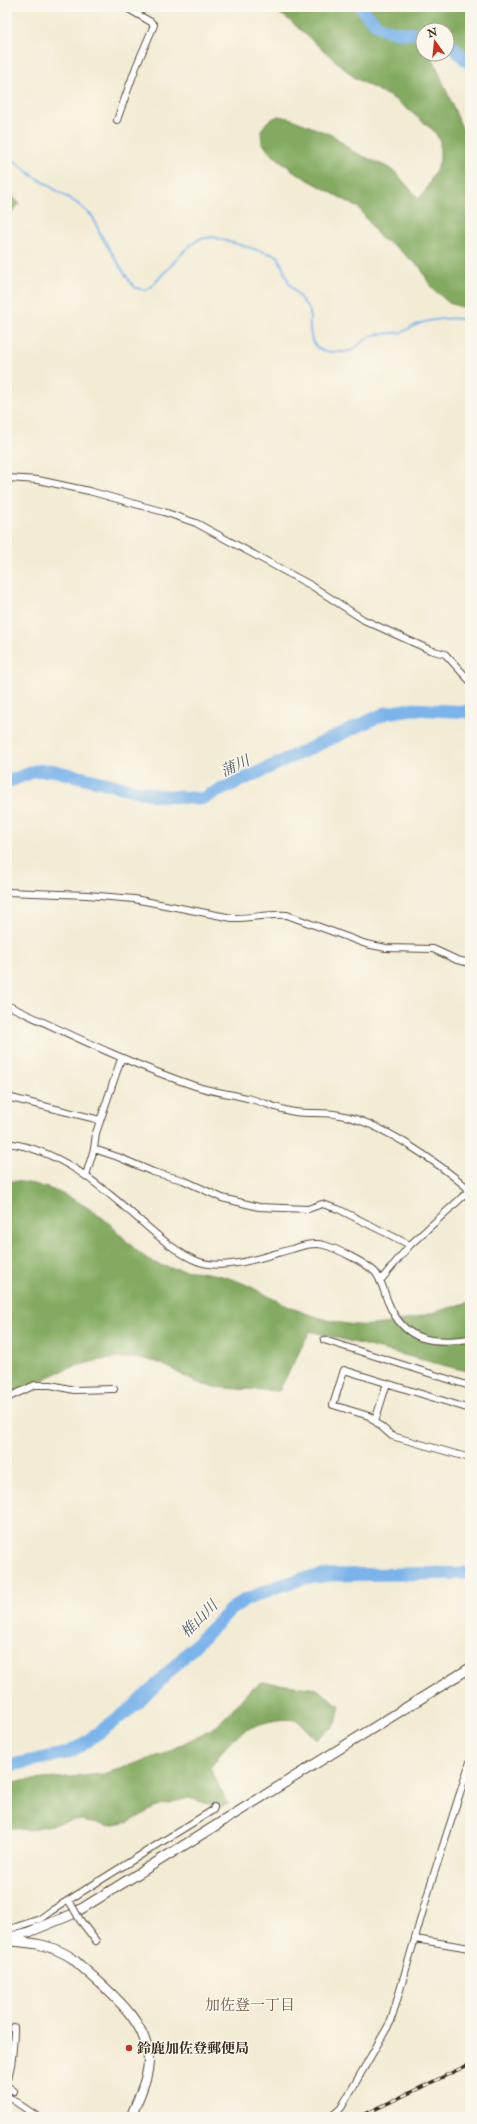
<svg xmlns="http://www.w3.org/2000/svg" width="477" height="2124" font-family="'IM FELL English','Noto Serif JP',serif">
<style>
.forest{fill:#83aa60;stroke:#5f6a3f}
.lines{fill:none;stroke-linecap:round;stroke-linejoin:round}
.stream{stroke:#7ab4eb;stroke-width:2}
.river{stroke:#7ab4eb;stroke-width:13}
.street-casing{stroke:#574739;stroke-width:8}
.secondary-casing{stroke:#574739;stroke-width:11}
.street{stroke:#fff;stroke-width:6}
.secondary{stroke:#fff;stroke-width:9}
.rail-casing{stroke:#3b2a1e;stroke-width:3.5}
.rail{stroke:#fbf7ec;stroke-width:2;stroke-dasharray:6;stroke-linecap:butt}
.street-bridge-casing{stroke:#574739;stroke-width:8;stroke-linecap:butt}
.street-bridge{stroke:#fff;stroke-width:6}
.poi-dot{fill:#c8321e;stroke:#fbf7ec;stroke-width:1.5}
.labels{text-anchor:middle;stroke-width:3;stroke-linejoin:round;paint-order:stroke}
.poi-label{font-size:14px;font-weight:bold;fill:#3b2a1e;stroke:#fbf7ec;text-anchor:start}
.water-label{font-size:15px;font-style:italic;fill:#515a66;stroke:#fbf7ec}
.neighbourhood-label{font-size:15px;fill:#725946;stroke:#fbf7ec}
</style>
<rect width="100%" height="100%" fill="#fbf7ec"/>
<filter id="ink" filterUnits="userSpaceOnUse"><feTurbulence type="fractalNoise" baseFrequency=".025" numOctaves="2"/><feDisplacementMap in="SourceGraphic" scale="8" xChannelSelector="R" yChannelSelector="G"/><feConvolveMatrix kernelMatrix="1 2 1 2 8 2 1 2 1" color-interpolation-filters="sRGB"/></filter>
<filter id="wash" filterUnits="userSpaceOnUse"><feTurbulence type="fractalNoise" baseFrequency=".012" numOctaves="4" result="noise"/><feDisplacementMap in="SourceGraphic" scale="16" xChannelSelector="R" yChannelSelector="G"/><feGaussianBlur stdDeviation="0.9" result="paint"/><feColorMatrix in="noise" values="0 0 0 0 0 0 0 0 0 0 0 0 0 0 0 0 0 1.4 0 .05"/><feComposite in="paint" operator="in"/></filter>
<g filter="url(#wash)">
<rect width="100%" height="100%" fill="#f3ecd5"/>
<path class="forest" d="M269,7H470V65L447,46V30H423V54H431L470,147V310L449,303L431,287L420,267L392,244L381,239L359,208L296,173L269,152L262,142L261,130L268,121L278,116L289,118L334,136L352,151L387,167L396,173L419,199L426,190L440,161V140L433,130L396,100L355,78L288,19Z
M7,189L19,204L7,218Z
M7,1181C42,1181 76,1198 104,1219C121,1233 136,1255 157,1264C175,1271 206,1271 225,1277C253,1284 275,1303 302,1312C324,1320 350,1327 373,1325C404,1323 440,1310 470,1302V1372L310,1331L279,1391C256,1389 232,1390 209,1386C189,1383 172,1366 153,1361C100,1350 50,1372 7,1401Z
M264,1682L317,1689L340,1706L336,1724L316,1739L297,1720C274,1717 245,1726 229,1743C222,1751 216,1760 210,1768L228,1804L219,1808L189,1798L160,1805L129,1822L110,1826L75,1820L27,1830L7,1827V1782L104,1774L163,1754L217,1726L249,1691Z"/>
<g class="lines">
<path class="stream" d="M7,155L32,175L78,204L93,217L100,234L130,282L136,288L146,290L151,287L186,249L199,239L213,237L278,256L289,283L310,311C310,331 306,353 335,352C342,352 349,353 355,348C362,344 366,336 375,335C384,333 393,334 402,332C407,330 411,327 416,325C430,319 456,316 470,321"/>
<path class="river" d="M361,7C379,34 394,33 423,34
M447,42L470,64
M7,782L35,771L51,770L154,795L201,799L386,713L412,709L470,712
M7,1766L67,1753L82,1745L137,1704L230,1610L243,1601L279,1586L305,1578L331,1575L470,1573"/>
</g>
</g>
<g filter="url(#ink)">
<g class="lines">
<g class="street-casing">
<path id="street" d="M117,120L136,67L154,25L151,22L125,7
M7,478L38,480L89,491L164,512L196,523L312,586L364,620L430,650L445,654L470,681
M7,892L87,895L134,899L232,918C251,919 268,913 287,915L366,944L386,948L433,949L457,960L470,963
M7,1005C69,1034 130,1064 195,1086C213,1092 233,1094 251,1099C266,1103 280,1110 295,1112C310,1114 325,1112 340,1115C383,1123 437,1162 470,1190
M7,1097L100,1120
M7,1143C62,1150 103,1188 143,1223C159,1237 177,1253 197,1261C224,1272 265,1256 292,1249C302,1246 313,1242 324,1245C336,1248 367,1264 375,1272C382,1280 384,1293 388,1302C404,1342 432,1344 470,1339
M94,1149L118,1157L153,1172L183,1180L222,1198L259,1207L308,1209L322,1204L338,1209L410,1245
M86,1175L94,1149L96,1133L121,1059
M380,1281L410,1245L470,1190
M324,1340L470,1386
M7,1398L35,1385H51L74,1390L114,1389
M470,1409L344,1370L333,1405L369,1416L392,1436L470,1458
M375,1421L387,1383
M80,1920L96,1941
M7,1930L40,1919L51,1911L213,1810L214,1807
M415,1939L470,1948
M7,2078C12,2072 14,2038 14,2027
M7,2086L14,2091
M7,2096L38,2117
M331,2117L341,2108L391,2021L431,1883L470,1762"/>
</g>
<g class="secondary-casing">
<path id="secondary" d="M7,1938L29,1932L73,1914L470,1668
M8,1941C32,1942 52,1945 72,1958C102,1986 154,2022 148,2067C146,2084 137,2101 131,2117"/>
</g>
<use href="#street" class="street"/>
<use href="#secondary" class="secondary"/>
<g class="rail-casing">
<path id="rail" d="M359,2117L470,2064"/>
</g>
<use href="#rail" class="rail"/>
<g class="street-bridge-casing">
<path id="street-bridge" d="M71,1904L80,1920"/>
</g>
<use href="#street-bridge" class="street-bridge"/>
</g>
</g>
<circle class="poi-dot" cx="129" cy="2048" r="4"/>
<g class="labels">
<g class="poi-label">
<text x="137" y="2053">鈴鹿加佐登郵便局</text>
</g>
<g class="water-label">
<text transform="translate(235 766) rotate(-25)" y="5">蒲川</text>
<text transform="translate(199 1619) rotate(-45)" y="5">椎山川</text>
</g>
<g class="neighbourhood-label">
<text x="250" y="2010">加佐登一丁目</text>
</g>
</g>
<rect width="477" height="2124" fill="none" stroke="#fbf7ec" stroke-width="24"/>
<g transform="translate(435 42) rotate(345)"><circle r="19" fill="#fbf7ec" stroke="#aea59a"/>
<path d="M0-3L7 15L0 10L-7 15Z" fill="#c8321e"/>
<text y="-6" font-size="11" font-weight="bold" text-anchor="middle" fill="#3b2a1e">N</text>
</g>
</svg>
